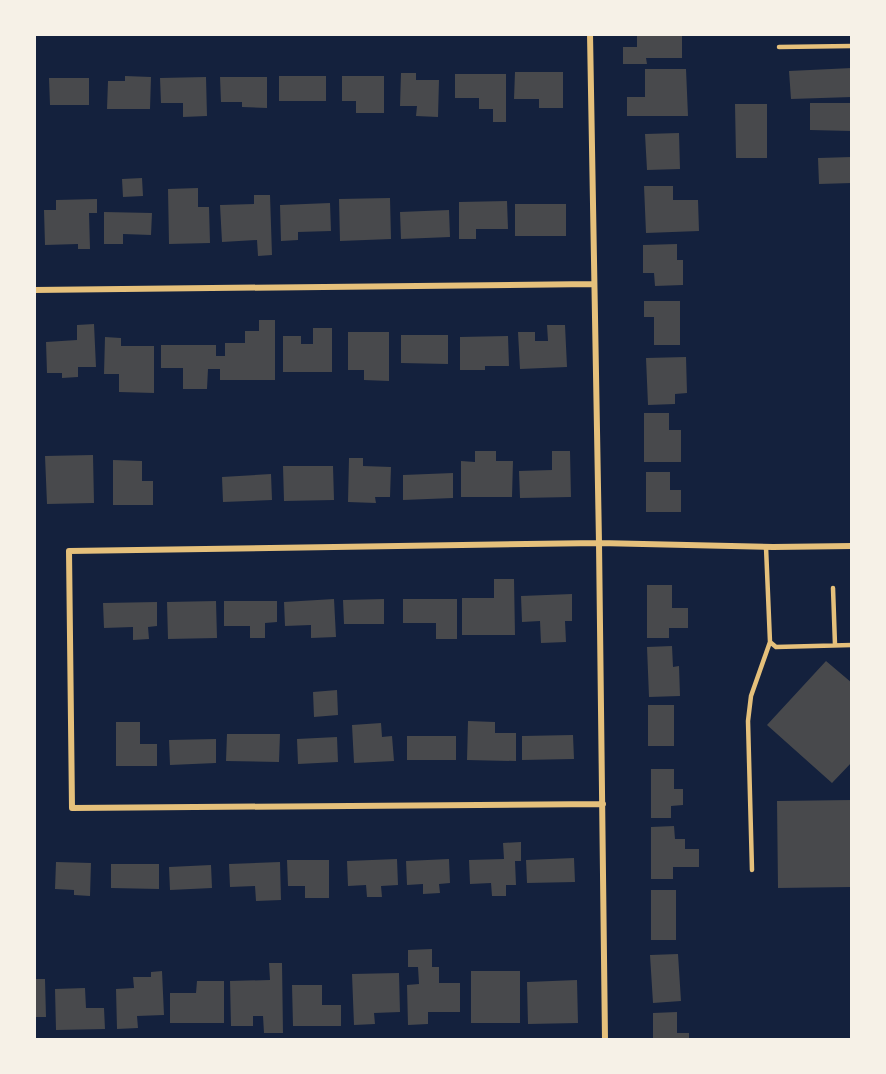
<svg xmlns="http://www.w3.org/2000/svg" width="886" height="1074" font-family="'Source Sans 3',sans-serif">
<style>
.building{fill:#48494c}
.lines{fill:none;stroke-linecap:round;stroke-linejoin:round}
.service{stroke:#e5c07b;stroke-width:4.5}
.minor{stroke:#e5c07b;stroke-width:6}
</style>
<rect width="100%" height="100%" fill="#14213d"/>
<path class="building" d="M637,34H682V58H646L647,64H623V47H637Z
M852,68V97L791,99L789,71Z
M645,69H686L688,116H627V97H645Z
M515,72H563V108H539V99H514Z
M401,73H416V80H439L438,117L416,116L417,106H400Z
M455,74H506V122H493V109H479V98H455Z
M125,76L151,77L150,109H107L108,81H125Z
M279,76H326V101H279Z
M342,76H384V113H356V101H342Z
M206,77L207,116L183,117V103H161L160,78Z
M220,77H267V108L242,107V102H221Z
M49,78H89V105H50Z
M810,103H852V131L810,130Z
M735,104H767V158H736Z
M679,133L680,169L647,170L645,134Z
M852,157V183L819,184L818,158Z
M142,178L143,196L123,197L122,179Z
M644,186H673V200H698L699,231L646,233Z
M198,188V207H209L210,243L169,244L168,189Z
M254,195H270L272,255L258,256L257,240L222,242L220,205L254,204Z
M390,198L391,239L340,241L339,199Z
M97,199V213H89L90,249H78V244L45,245L44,210H56V200Z
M507,201L508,229H476V239H459V202Z
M330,203L331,231L298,232V240L281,241L280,205Z
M515,204H566V236H515Z
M449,210L450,237L401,239L400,212Z
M104,212L152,213L151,235L123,234V244H104Z
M677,244V260H683V285L655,286L654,273H643V245Z
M644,301H680V345H654V317H644Z
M259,320H275V380H220V369H208L207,389H183V368H161V345H216V356H225V343H245V331H259Z
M94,324L96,367H78V377L62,378V373H47L46,342L77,340V325Z
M547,325H565L567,367L520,369L518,332H535V341H548Z
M313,328H332V372H283V336H301V344H313Z
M348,332H389V381L364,380V370H348Z
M401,335H448V364L401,363Z
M508,336L509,366H485V370H460V337Z
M105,337L121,338V346H154V393L119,392V374H104Z
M686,357L687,393L675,394V404L648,405L646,358Z
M644,413H669V430H681V462H644Z
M475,451H496V461H513L512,497H461V461L475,462Z
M552,451H570L571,497L520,498L519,471L552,470Z
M93,455L94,503L47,504L45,456Z
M349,458H363V466L391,467L390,497H375L376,503L348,502Z
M113,460L142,461V481H153V505H113Z
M283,466H333L334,500L284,501Z
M646,472H670V490H681V512H646Z
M453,473V498L403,500V475Z
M271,474L272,500L223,502L222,477Z
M494,579H514L515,635H462V598H494Z
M647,585H672V608H688V628H669V638H647Z
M572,594V621H565L566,642L541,643L540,621L522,622L521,596Z
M334,599L336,637L311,638V625L285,626L284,602Z
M384,599V624H344L343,600Z
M403,599H457V639H436V623H403Z
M216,601L217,638L168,639L167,602Z
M224,601H277V622L265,623V638H250V626H224Z
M157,602V626L148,627L149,639L133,640V627L104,628L103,603Z
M672,646L673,667L679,666L680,696L649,697L647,647Z
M826,661L852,683V762L832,783L767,725Z
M337,690L338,715L314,717L313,692Z
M648,705H674V746H648Z
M468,721L495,722V733H516V761L467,760Z
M116,722H140V744H157V766H116Z
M381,723L382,737L392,736L394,761L354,763L352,725Z
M227,734H280L279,762L226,761Z
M573,735L574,759L522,760V736Z
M407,736H456V760H407Z
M337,737L338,762L298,764L297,739Z
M216,739V763L170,765L169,740Z
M651,769H674V789H683V805L671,806V818H651Z
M852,800V887L778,888L777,801Z
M674,826L675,839H685V849H699V867H673V879H651V827Z
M521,842V861H515L516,885H506V896H492L491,883L470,884L469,860L504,859L503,843Z
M574,858L575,882L527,883L526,860Z
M397,859L398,885L381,886L382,897H367L366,885L348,886L347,861Z
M449,859L450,883L439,884L440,893L423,894V884L407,885L406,861Z
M287,860H329V898H305V886H288Z
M56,862L91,863L90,896L74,895V890L55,889Z
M280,862L281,900L256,901L255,886L230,887L229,864Z
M111,864H159V889L111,888Z
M211,865L212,888L170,890L169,867Z
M651,890H676V940H651Z
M432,949V967H439V983H460V1012H428V1024L408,1025L407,985L419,984L418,967H408V950Z
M678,954L681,1001L653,1003L650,955Z
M269,963H282L283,1033H264L263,1016H253V1026H231L230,981L270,980Z
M162,971L164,1015L137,1016L138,1028L117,1029L116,989L134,988L133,977H151V972Z
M471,971H520V1023H471Z
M399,973L400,1012L374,1013L375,1024L354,1025L352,974Z
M34,979H45L46,1017H34Z
M577,980L578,1023L528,1024L527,982Z
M197,981H224V1023H170V993H196Z
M292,985H322V1005H341V1026H293Z
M85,988L86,1008H104L105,1029L56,1030L55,989Z
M677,1012V1033H689V1040H653V1013Z"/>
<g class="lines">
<path class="service" d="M779,47L852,46
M766,547L770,642L776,647L852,645
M833,588L835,645
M752,870L748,721L751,696L770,642"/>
<path class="minor" d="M590,34L599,543L605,1040
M34,290L593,284
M603,804L72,808L69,551L599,543L773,547L852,546"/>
</g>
<rect width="886" height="1074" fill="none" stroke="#f6f1e7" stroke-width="72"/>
</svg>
